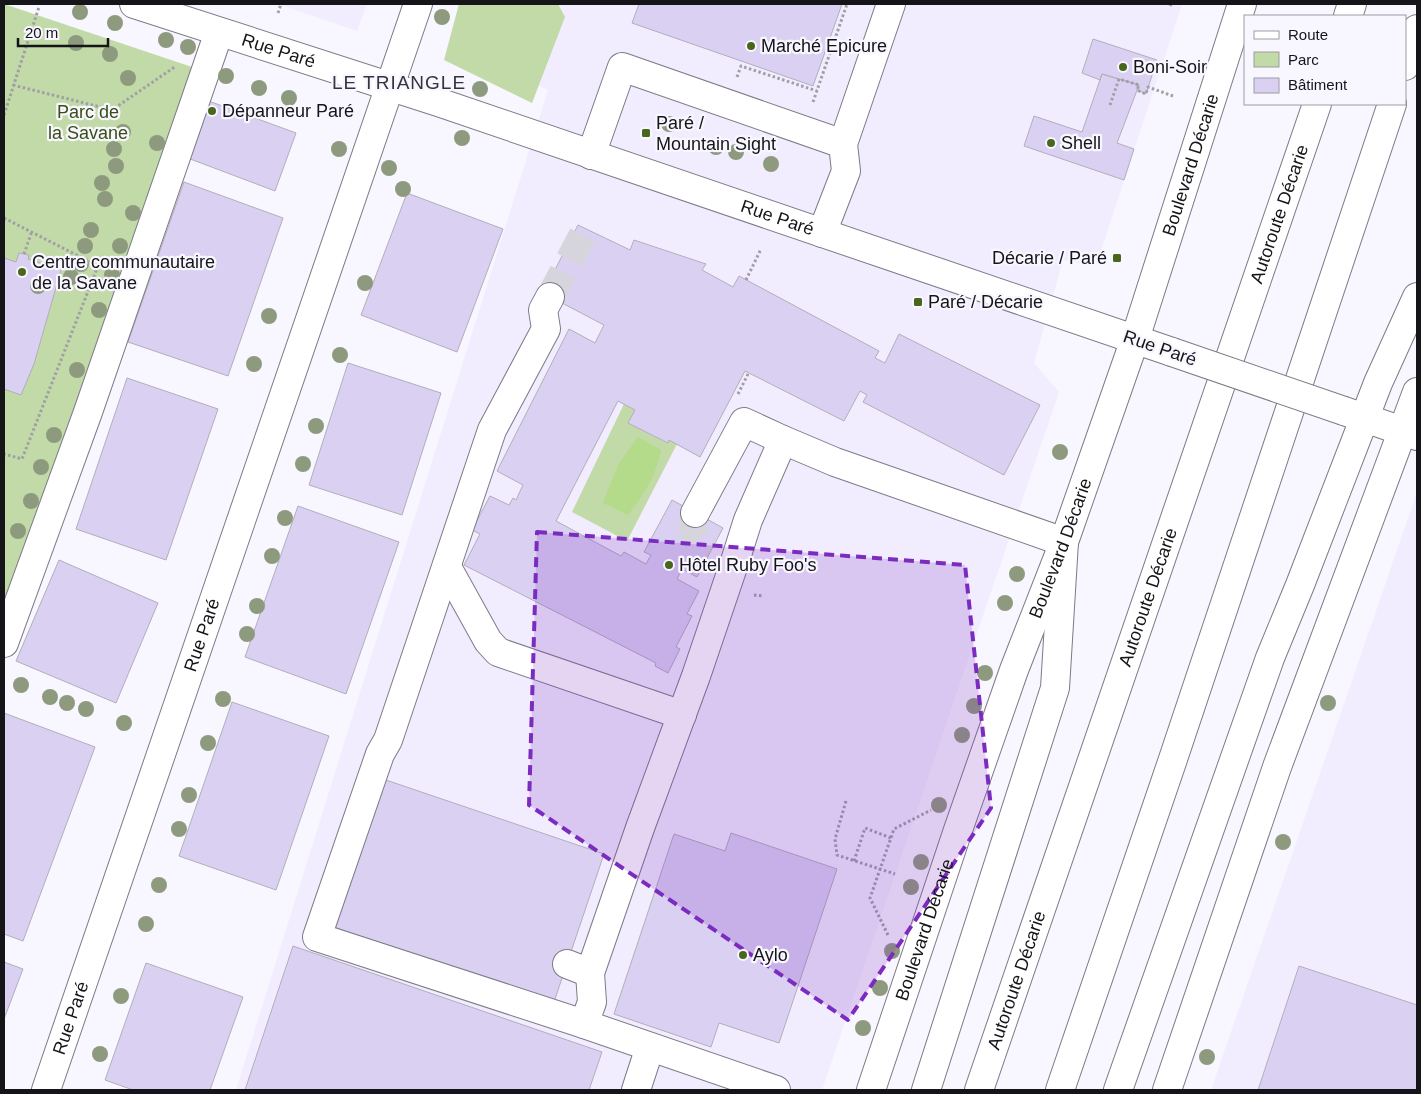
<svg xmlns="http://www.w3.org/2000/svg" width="1421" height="1094" font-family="Arial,sans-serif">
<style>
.built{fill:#f1edfe}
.green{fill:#c1daa7}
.water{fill:#b4db89}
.building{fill:#dad1f2;stroke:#b1aebb}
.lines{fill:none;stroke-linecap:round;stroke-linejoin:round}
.minor-tunnel{stroke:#d6d4dc;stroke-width:28;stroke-dasharray:28 14;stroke-linecap:butt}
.minor-casing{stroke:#7d7a87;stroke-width:30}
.major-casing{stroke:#7d7a87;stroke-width:30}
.highway-casing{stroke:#7d7a87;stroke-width:30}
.path{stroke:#a09fa5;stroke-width:3;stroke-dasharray:2.5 2.5;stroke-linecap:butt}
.minor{stroke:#fff;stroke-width:28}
.major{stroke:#fff;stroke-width:28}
.highway{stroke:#fff;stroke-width:28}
.minor-bridge-casing{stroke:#7d7a87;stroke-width:30;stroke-linecap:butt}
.minor-bridge{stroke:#fff;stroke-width:28}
.tree{fill:#8e9a7e}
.marked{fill:#7b2cbf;fill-opacity:0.2;stroke:#7b2cbf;stroke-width:4;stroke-dasharray:10 6;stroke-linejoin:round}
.poi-dot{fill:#49671c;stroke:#f8f6fe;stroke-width:2}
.labels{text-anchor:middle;stroke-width:4.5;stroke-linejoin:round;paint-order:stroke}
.poi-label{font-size:18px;fill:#151418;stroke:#f8f6fe;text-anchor:start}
.street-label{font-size:18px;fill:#151418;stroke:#f8f6fe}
.park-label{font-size:18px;fill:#374f16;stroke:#f8f6fe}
.neighbourhood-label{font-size:19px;letter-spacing:1px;fill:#36333e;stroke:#f8f6fe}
</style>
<rect width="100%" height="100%" fill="#f8f6fe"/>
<path class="built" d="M278,4H367L357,31Z
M470,4H1182L1096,266L1063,260L1034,363L1059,392L822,1090H236L548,90L455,49Z
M1417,492V1090H1211Z"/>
<path class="green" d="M4,4L198,69L4,612Z
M459,4H558L565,17L532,103L444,60Z
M624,404L635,410L629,423L667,443L669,440L677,444L627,541L572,512Z"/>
<path class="water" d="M638,437L661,450C655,478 645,492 628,515L603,503L618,465Z"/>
<path class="building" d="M639,4H842L813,86L632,23Z
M1093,39L1157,60L1146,94L1137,90L1139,85L1102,74L1100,80L1082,73Z
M1102,74L1139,85L1117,143L1134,149L1124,180L1024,146L1034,116L1082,132Z
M206,100L296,133L275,191L185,157Z
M184,182L283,218L228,376L128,342Z
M407,193L503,229L457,352L361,315Z
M578,225L630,250L634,240L706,264L702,270L733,287L739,276L879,351L875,358L885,363L899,334L1040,405L1004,475L863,402L867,395L860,391L844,421L745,371L700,457L669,440L668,443L628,423L635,410L618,401L556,521L621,556L624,552L646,564L651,555L644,552L672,500L723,528L697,577L682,569L677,579L699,591L687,614L692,616L676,647L680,649L668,673L655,666L656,663L464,565L480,534L472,530L490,496L509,505L513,498L516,500L523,485L497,471L569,329L595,343L604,325L543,293Z
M19,253L29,255L28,259L61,270L34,364L21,395L4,389V392V258L16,262Z
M348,363L441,393L402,515L309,485Z
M127,378L218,409L166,560L76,529Z
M298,506L399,542L346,694L245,657Z
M59,560L158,603L116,703L16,661Z
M232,702L329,736L276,890L179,856Z
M4,713L95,747L23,941L4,934Z
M380,778L604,854L554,1002L331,926Z
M731,833L837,869L779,1043L719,1023L711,1047L614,1014L674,834L725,851Z
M293,946L602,1052L589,1090H245Z
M4,962L23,969L4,1019Z
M146,963L243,997L210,1090H133L105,1080Z
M1299,966L1417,1005V1090H1258Z"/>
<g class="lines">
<path class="minor-tunnel" d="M550,297L586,229
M695,513C689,530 696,542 711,550"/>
<g class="minor-casing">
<g id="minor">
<path id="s1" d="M134,4L438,102L1172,352"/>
<path d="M591,155L622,67L843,144"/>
<path d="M822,233L846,171L843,144L891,4"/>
<path d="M550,297L543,310L546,329L492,430L388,740L380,754L317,937L584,1024"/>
<path d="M1344,411L1417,436"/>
<path d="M695,513L744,422L783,440"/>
<path d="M447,567L488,641L498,652L682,715"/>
<path d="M4,643L88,412L219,32"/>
<path d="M567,964L590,973L640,828L696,676L735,561L748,520L783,440L835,462L1064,542"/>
<path d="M590,973L592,1002L584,1024L776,1090"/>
<path id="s2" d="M46,1090L418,4"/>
<path d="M636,1090L650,1047"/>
</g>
</g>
<g class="major-casing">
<g id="major">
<path id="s3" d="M871,1090L958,830L1014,670L1064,542L1135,339L1242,4"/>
<path d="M1167,1090L1277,767L1417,392"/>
</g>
</g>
<g class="highway-casing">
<g id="highway">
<path d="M1348,16L1352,4"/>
<path d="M1405,66L1417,29"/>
<path d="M926,1090L1055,688L1064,542"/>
<path id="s4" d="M979,1090L1317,104"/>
<path d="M1060,1090L1171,765L1392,104"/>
<path d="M1118,1090L1270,658L1300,585L1378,383L1417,297"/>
</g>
</g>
<path class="path" d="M1170,6L1171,4
M278,13L281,4
M737,77L741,66L817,91
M13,85L112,110L176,66
M813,102L847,4
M1110,105L1119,79L1139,85L1137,90L1146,94L1148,87L1173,96
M4,115L39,7
M4,218L98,266L22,459L4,454
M24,254L32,231
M746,280L761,249
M738,394L749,372
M754,595L764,596
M846,801L835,839L837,855L895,874
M854,861L865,828L891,838
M888,935L870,898L894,829L931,810"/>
<use href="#minor" class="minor"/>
<use href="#major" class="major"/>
<use href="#highway" class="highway"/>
<g class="minor-bridge-casing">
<path id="minor-bridge" d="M1172,352L1344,411"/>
</g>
<use href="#minor-bridge" class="minor-bridge"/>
</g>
<g class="tree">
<circle cx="80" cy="12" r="8"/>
<circle cx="442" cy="17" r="8"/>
<circle cx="115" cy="23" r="8"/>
<circle cx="166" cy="40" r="8"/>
<circle cx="76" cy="43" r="8"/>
<circle cx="188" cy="47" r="8"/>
<circle cx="110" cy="54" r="8"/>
<circle cx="226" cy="76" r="8"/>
<circle cx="128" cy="78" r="8"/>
<circle cx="259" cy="88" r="8"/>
<circle cx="480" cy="89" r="8"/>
<circle cx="289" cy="98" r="8"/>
<circle cx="669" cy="124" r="8"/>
<circle cx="123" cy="132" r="8"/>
<circle cx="462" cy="138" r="8"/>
<circle cx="157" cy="143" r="8"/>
<circle cx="716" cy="147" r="8"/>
<circle cx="114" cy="149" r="8"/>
<circle cx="339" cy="149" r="8"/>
<circle cx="736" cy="152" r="8"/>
<circle cx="771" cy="164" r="8"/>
<circle cx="116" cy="166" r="8"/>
<circle cx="389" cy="168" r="8"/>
<circle cx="102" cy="183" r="8"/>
<circle cx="403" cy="189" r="8"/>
<circle cx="105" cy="199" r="8"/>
<circle cx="133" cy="213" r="8"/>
<circle cx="91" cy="230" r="8"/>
<circle cx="85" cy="246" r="8"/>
<circle cx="120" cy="246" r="8"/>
<circle cx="81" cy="264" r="8"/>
<circle cx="112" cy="275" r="8"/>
<circle cx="71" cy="277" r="8"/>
<circle cx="365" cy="283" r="8"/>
<circle cx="38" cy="286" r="8"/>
<circle cx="99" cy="310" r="8"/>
<circle cx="269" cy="316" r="8"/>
<circle cx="340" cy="355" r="8"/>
<circle cx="254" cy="364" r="8"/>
<circle cx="77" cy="370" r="8"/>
<circle cx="316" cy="426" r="8"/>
<circle cx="54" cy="435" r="8"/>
<circle cx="1060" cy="452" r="8"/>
<circle cx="303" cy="464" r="8"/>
<circle cx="41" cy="467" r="8"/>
<circle cx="31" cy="501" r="8"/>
<circle cx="285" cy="518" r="8"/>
<circle cx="18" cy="531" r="8"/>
<circle cx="272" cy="556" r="8"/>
<circle cx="1017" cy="574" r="8"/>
<circle cx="1005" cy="603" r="8"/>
<circle cx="257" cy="606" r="8"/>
<circle cx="247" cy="634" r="8"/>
<circle cx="985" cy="673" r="8"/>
<circle cx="21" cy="685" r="8"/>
<circle cx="50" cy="697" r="8"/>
<circle cx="223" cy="699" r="8"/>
<circle cx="67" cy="703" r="8"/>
<circle cx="1328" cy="703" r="8"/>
<circle cx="974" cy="706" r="8"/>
<circle cx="86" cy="709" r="8"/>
<circle cx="124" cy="723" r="8"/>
<circle cx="962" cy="735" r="8"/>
<circle cx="208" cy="743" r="8"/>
<circle cx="189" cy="795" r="8"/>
<circle cx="939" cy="805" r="8"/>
<circle cx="179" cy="829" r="8"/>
<circle cx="1283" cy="842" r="8"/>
<circle cx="921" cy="862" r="8"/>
<circle cx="159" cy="885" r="8"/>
<circle cx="911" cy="887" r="8"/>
<circle cx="146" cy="924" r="8"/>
<circle cx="892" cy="951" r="8"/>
<circle cx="880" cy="988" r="8"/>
<circle cx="121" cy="996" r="8"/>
<circle cx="863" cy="1028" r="8"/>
<circle cx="100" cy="1054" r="8"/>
<circle cx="1207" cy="1057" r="8"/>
</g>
<path class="marked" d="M537,532L965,565L991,808L848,1020L529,805Z"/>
<g class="poi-dot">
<circle cx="751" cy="46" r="5"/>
<circle cx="1123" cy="67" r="5"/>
<circle cx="212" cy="111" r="5"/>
<rect x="641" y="128" width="10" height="10" rx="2.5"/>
<circle cx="1051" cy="143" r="5"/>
<rect x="1112" y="253" width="10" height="10" rx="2.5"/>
<circle cx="22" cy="272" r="5"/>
<rect x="913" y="297" width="10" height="10" rx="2.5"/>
<circle cx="669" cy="565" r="5"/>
<circle cx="743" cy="955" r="5"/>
</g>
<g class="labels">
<g class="poi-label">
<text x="761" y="52">Marché Epicure</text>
<text x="1133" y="73">Boni-Soir</text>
<text x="222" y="117">Dépanneur Paré</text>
<text x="656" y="129">Paré /<tspan x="656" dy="21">Mountain Sight</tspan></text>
<text x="1061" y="149">Shell</text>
<text x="1107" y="264" text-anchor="end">Décarie / Paré</text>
<text x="32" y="268">Centre communautaire<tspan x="32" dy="21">de la Savane</tspan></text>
<text x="928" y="308">Paré / Décarie</text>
<text x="679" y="571">Hôtel Ruby Foo's</text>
<text x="753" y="961">Aylo</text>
</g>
<g class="street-label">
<text dy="6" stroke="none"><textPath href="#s1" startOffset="152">Rue Paré</textPath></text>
<text dy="6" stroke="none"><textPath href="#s3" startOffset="979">Boulevard Décarie</textPath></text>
<text dy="6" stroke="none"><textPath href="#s4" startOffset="926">Autoroute Décarie</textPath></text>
<text dy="6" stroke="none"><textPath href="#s1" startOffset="678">Rue Paré</textPath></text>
<text transform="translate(1160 348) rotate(19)" y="6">Rue Paré</text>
<text dy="6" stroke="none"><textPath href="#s3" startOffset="574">Boulevard Décarie</textPath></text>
<text dy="6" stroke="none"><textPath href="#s4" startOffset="521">Autoroute Décarie</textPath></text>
<text dy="6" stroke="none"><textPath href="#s2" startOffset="481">Rue Paré</textPath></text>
<text dy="6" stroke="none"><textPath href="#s3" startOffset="169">Boulevard Décarie</textPath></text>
<text dy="6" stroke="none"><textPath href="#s4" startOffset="116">Autoroute Décarie</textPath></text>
<text dy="6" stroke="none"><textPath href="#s2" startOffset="76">Rue Paré</textPath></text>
</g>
<g class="park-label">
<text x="88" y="118">Parc de<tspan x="88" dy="21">la Savane</tspan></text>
</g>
<g class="neighbourhood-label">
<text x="399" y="89">LE TRIANGLE</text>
</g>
</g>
<rect width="1421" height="1094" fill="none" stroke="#151418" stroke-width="10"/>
<rect x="1244" y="15" width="162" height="90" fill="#f8f6fe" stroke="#9d9ca2"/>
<rect x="1254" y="31" width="25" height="8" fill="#ffffff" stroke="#9d9ca2"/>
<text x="1288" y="40" font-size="15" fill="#151418">Route</text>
<rect x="1254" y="52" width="25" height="15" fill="#c1daa7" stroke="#9d9ca2"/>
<text x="1288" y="65" font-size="15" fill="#151418">Parc</text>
<rect x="1254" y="78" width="25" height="15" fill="#dad1f2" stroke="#9d9ca2"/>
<text x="1288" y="90" font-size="15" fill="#151418">Bâtiment</text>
<path d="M18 38v8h90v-8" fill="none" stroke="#151418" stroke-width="2.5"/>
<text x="25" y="38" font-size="15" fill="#151418" stroke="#f8f6fe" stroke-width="4" paint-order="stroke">20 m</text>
</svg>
